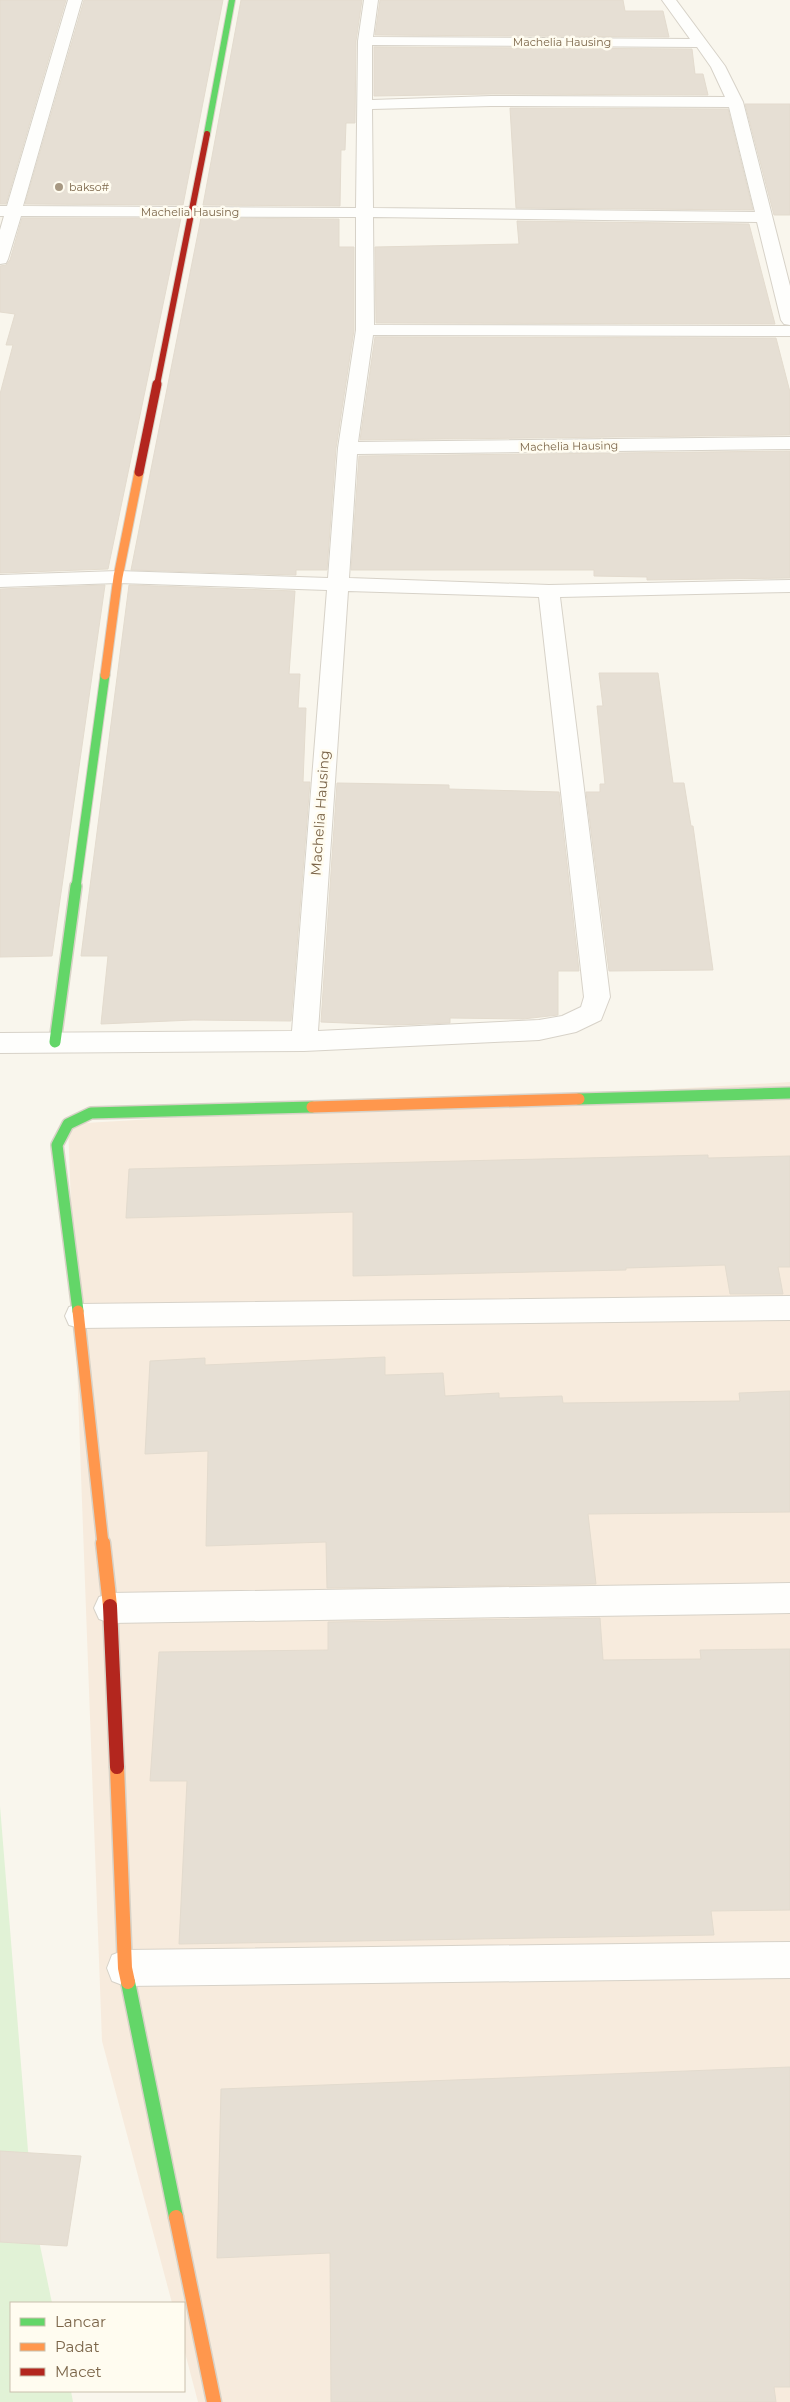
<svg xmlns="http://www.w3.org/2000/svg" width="790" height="2402" font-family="Montserrat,sans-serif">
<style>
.commercial{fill:#f7ebdd}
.green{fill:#e1f2d6}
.building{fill:#e6dfd4;stroke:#e3dbce}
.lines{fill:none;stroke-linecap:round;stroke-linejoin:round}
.street-casing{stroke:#d7d2c8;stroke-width:2}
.fast-far3-casing{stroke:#d8d2c7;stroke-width:8}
.fast-far2-casing{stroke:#d8d2c7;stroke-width:11}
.fast-far1-casing{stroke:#d8d2c7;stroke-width:14}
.fast-casing{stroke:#d8d2c7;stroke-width:17}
.slow-far2-casing{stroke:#d8d2c7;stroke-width:11}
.slow-far1-casing{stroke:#d8d2c7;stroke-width:14}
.slow-casing{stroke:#d8d2c7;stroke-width:17}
.jam-far2-casing{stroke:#d8d2c7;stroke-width:8}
.jam-far1-casing{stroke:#d8d2c7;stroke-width:11}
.jam-casing{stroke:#d8d2c7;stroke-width:17}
.street{fill:#fefefc;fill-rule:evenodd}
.fast-far3{stroke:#63d668;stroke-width:6}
.fast-far2{stroke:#63d668;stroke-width:9}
.fast-far1{stroke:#63d668;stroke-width:11}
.fast{stroke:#63d668;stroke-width:14}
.slow-far2{stroke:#ff974d;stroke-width:9}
.slow-far1{stroke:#ff974d;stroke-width:11}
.slow{stroke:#ff974d;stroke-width:14}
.jam-far2{stroke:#b3261e;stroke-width:6}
.jam-far1{stroke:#b3261e;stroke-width:9}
.jam{stroke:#b3261e;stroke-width:14}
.poi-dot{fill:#a79882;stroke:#fffcf0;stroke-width:2}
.labels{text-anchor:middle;stroke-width:5;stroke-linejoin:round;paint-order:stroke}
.far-street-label{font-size:11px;fill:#7b6549;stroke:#fffcf0}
.far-poi-label{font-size:11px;fill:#7b6549;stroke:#fffcf0;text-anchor:start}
.street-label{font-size:14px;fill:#7b6549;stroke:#fffcf0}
</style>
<rect width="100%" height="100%" fill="#f9f6ed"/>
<path class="commercial" d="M790,1082V2402H198L184,2349V2303H172L102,2041L68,1124Z"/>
<path class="green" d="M0,1806L33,2212L52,2303H11V2391H71L73,2402H0Z"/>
<path class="building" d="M0,0H66L6,204H0Z
M84,0H223L183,205L25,204Z
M241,0H362L356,41L355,123H346L345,150H341L340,206L203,205Z
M380,0H623L625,11H663L669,37L375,35Z
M374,47L692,49L695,74H703L708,95L491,94L374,96Z
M745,104H790V215H774Z
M510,108L728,109L753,210L516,208Z
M22,218H181L108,569L0,573V394L13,345H6L15,314L0,312V266L6,265L10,260Z
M201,218L339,219V247H354V330L336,448L327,570H296V575L131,570Z
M517,221L749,224L775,324L376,323L375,247L519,244Z
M375,337L776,338L790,392V435L360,440Z
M790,451V578L647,580V577L594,576V570H351L359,456Z
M105,585L52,956L0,957V589Z
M129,585L295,591L289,674H300L298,708H306L303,782H310L291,1021L193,1020L101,1024L108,956H81Z
M599,673H658L673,783H684L691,826H693L713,970L609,971L586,792H600V784H605L597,706H603Z
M337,783L449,785V789L559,792L579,971H558V1015L523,1019L450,1018V1023L395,1025L321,1022Z
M708,1155V1158L790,1156V1267H778L783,1294H730L725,1265L626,1268V1270L353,1276V1212L126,1218L129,1169Z
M385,1357V1375L443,1373L445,1396L499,1393V1398L562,1396L563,1403L740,1401L739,1393L790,1391V1512L588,1514L596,1584L327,1588L326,1542L206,1546L208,1451L145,1454L150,1361L205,1358V1365Z
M600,1618L603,1660L701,1659L700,1650L790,1649V1910L711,1911L714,1935L179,1944L187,1781H150L159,1652L328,1650V1622Z
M790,2067V2387H774L776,2402H331L330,2253L217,2258L221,2089Z
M0,2151L81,2156L67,2246L0,2242Z"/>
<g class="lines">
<g class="street-casing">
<path id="street" d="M68,0H82L23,206L356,208L358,41L364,0H378L373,37L690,39L662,0H676L725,66L743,102L790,286V325L784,324L781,320L757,222L373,217L374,325L790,326V336L373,335L358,442L790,437V449L357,454L349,578L549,585L790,580V592L560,597L610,997L601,1020L576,1032L539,1040L304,1051L0,1053V1033L292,1031L327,590L118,583L0,587V575L118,571L328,578L338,448L356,330V217L21,216L8,259L6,263L0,264V230L4,216H0V206H7ZM372,45L697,47L711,67L725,97L491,96L372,100ZM491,106L729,107L755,212L373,208L372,109ZM348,591L539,597L584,997L581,1007L562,1016L539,1020L318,1031Z
M790,1296V1320L79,1328L69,1325L65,1316L69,1307L79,1304Z
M790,1583V1613L110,1623L99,1619L94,1608L99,1597L110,1593Z
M790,1942V1978L125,1986L112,1981L107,1968L112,1955L125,1950Z"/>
</g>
<g class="fast-far3-casing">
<path id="fast-far3" d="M207,134L232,0"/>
</g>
<g class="fast-far2-casing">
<path id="fast-far2" d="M76,887L105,675"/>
</g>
<g class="fast-far1-casing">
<path id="fast-far1" d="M55,1042L76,886
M579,1099L790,1093
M78,1311L57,1145L68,1124L91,1113L312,1107"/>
</g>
<g class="fast-casing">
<path id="fast" d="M128,1982L176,2217"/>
</g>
<g class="slow-far2-casing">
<path id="slow-far2" d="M105,675L118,577L139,472"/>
</g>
<g class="slow-far1-casing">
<path id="slow-far1" d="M312,1107L579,1099
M78,1311L103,1544"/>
</g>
<g class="slow-casing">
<path id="slow" d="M103,1543L110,1606
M117,1767L125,1968L128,1982
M176,2217L214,2402"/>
</g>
<g class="jam-far2-casing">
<path id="jam-far2" d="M157,385L207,134"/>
</g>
<g class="jam-far1-casing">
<path id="jam-far1" d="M139,472L157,384"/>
</g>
<g class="jam-casing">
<path id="jam" d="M110,1606L117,1767"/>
</g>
<use href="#street" class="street"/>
<use href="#fast-far3" class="fast-far3"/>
<use href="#fast-far2" class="fast-far2"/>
<use href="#fast-far1" class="fast-far1"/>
<use href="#fast" class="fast"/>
<use href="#slow-far2" class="slow-far2"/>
<use href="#slow-far1" class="slow-far1"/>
<use href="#slow" class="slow"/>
<use href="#jam-far2" class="jam-far2"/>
<use href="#jam-far1" class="jam-far1"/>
<use href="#jam" class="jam"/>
</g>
<circle class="poi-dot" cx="59" cy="187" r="5"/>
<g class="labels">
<g class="far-street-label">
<text x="562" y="46">Machelia Hausing</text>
<text x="190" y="216">Machelia Hausing</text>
<text transform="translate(569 446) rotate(-1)" y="4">Machelia Hausing</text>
</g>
<g class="far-poi-label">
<text x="69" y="191">bakso#</text>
</g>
<g class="street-label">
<text transform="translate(320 813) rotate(-86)" y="5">Machelia Hausing</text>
</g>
</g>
<rect x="10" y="2302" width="175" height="90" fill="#fffcf0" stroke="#cac0ad"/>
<rect x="20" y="2318" width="25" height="8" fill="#63d668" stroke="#cac0ad"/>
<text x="55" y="2327" font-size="15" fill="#7b6549">Lancar</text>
<rect x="20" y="2343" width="25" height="8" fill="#ff974d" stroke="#cac0ad"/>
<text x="55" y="2352" font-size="15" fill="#7b6549">Padat</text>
<rect x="20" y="2368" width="25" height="8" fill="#b3261e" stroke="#cac0ad"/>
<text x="55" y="2377" font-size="15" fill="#7b6549">Macet</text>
</svg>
